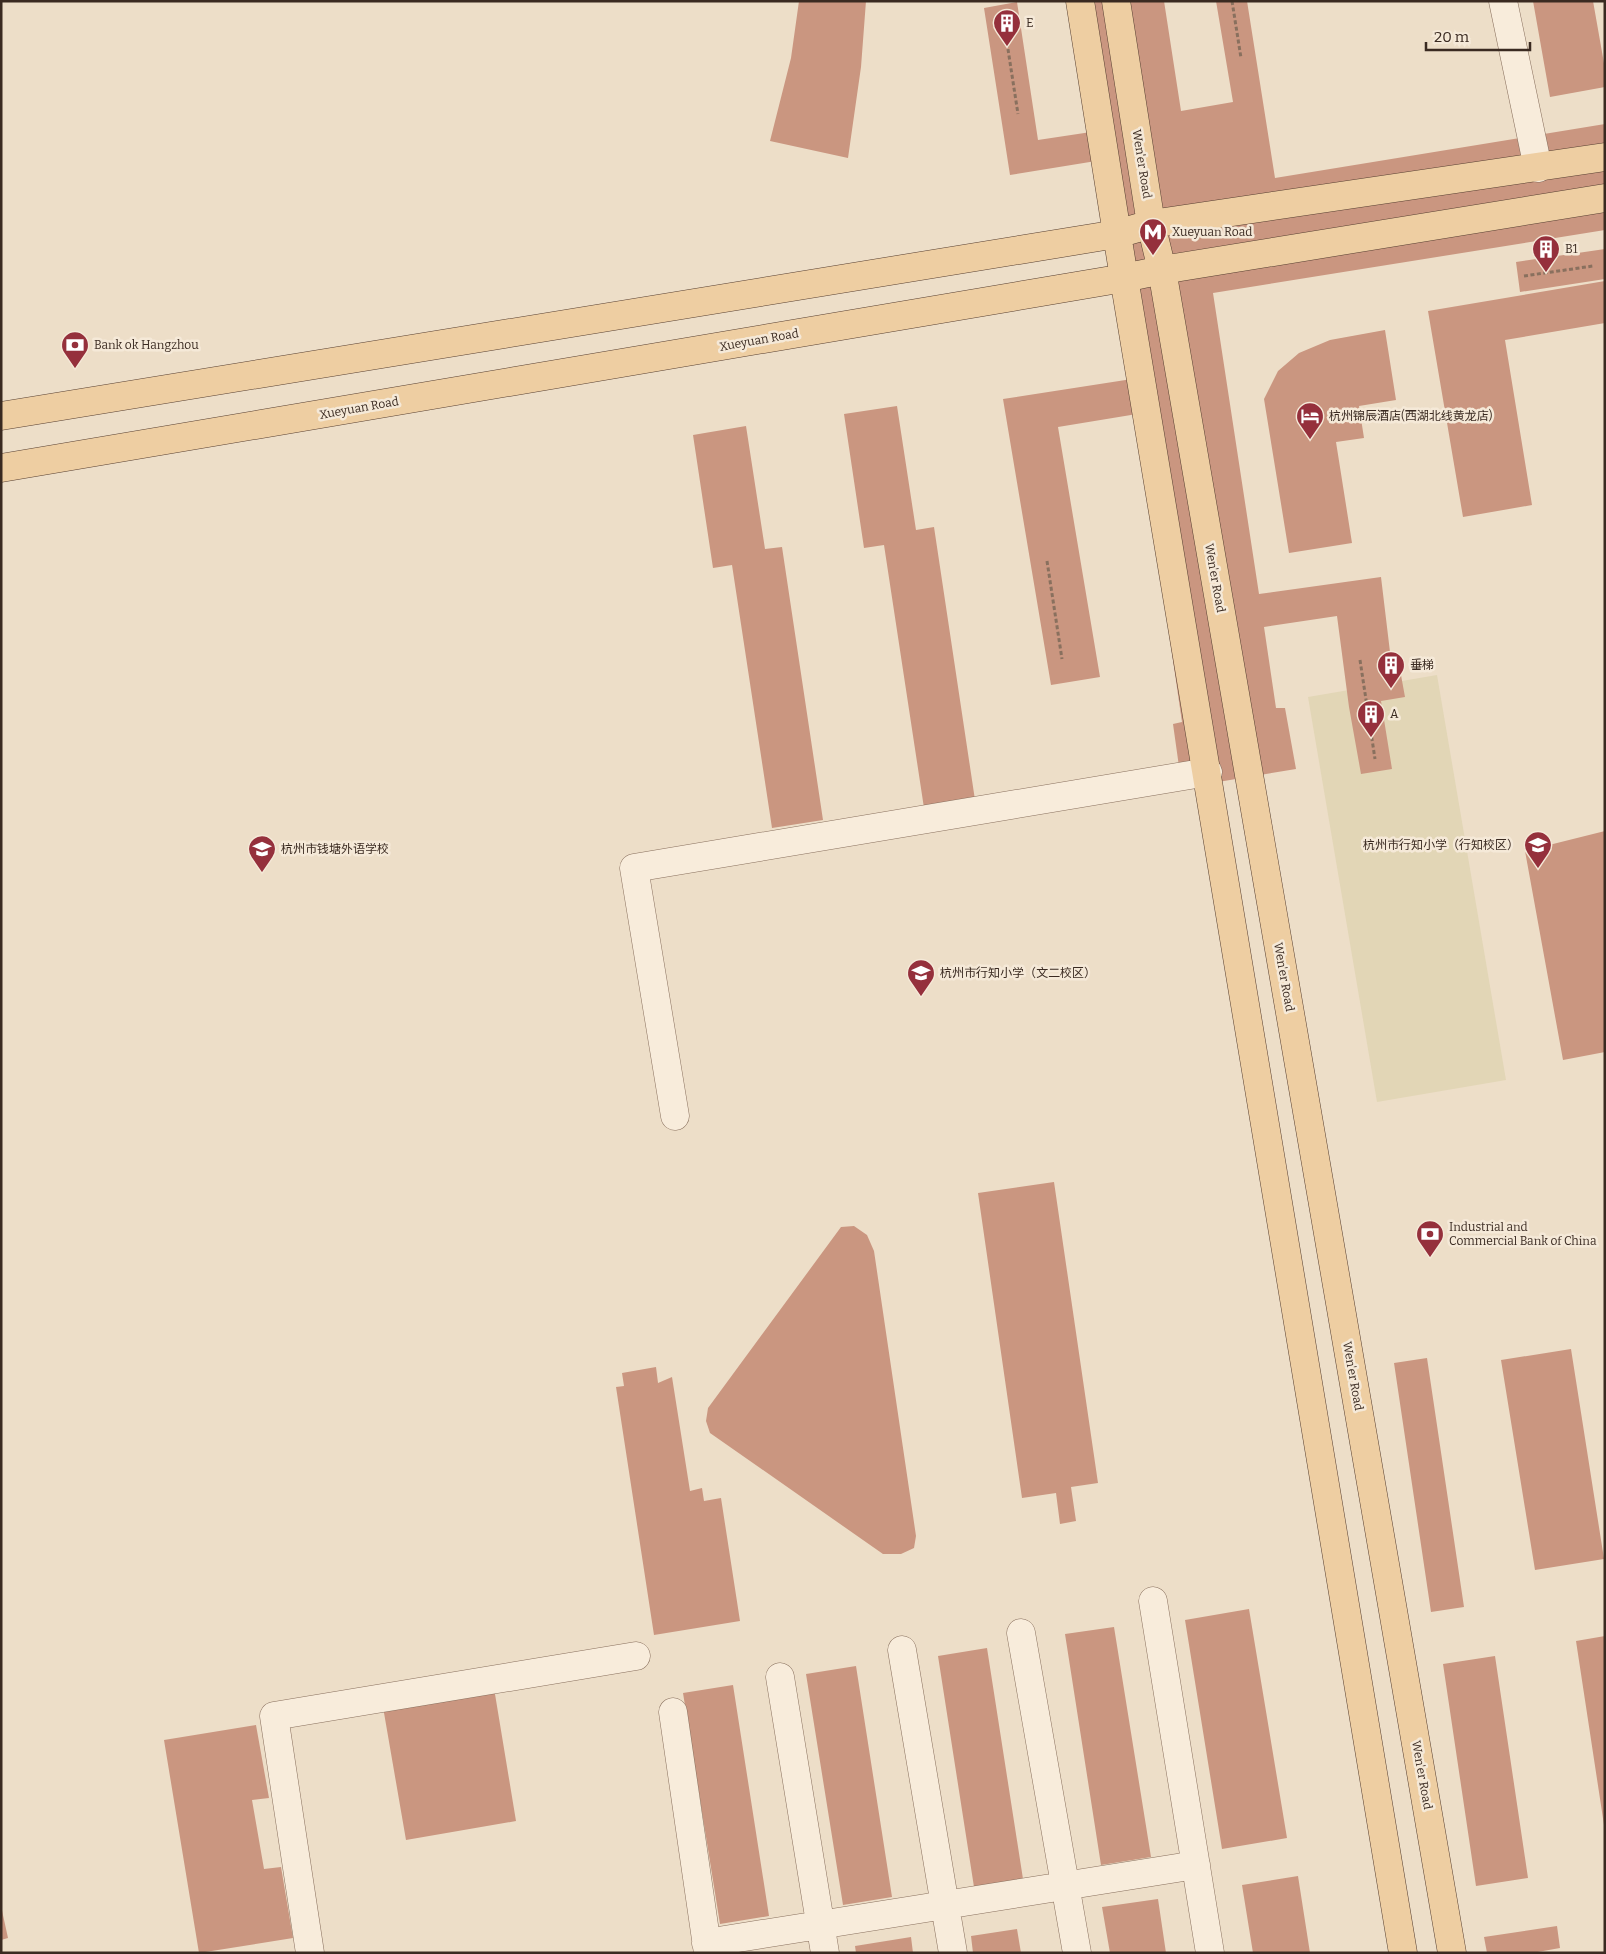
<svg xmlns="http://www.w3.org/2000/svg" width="1606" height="1954" font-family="Bitter,'Noto Sans SC',serif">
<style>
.farmland{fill:#e2d6b6}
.building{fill:#ca9680}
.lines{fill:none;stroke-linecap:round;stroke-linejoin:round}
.minor-casing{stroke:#89705e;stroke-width:29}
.major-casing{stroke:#573f31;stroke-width:29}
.path{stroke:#89705e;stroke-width:3;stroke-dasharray:4 2.5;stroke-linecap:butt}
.minor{stroke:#f8ecdb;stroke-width:28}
.major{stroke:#eecea2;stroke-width:28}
.labels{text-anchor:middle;stroke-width:5;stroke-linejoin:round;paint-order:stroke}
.poi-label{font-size:12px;fill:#3a2a21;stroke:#f5e9d8;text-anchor:start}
.street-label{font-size:12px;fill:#3a2a21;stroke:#f5e9d8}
</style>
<rect width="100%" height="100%" fill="#eddec8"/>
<path class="farmland" d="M1437,675L1506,1080L1377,1102L1308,697Z"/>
<path class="building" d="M799,1H866L861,67L848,158L770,141L791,58Z
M1069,1H1164L1181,111L1233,102L1216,1H1247L1275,178L1605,124V230L1213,293L1259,594L1381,577L1393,677L1401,675L1405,697L1381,701L1392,769L1361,774L1349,707L1337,616L1264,627L1276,708H1285L1296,769L1182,788L1173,724L1182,722L1137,414L1058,427L1100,677L1051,685L1003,399L1132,379L1096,161L1010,175L984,8L1017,2L1038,140L1091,132Z
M1533,1H1593L1605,69V87L1550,97Z
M1605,249V279L1520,292L1516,262Z
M1605,281V323L1505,340L1532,505L1463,517L1428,311Z
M1385,330L1396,400L1359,406L1364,438L1336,442L1352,543L1289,553L1264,399L1278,371L1299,353L1330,340Z
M897,406L916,530L934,527L975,800L924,808L884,545L864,548L844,414Z
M746,426L765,549L782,547L823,820L772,828L732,565L713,568L693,435Z
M1605,831V1052L1563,1060L1525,851Z
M1054,1182L1098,1483L1071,1487L1076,1521L1060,1524L1056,1493L1022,1498L978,1193Z
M854,1226L867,1235L874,1251L916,1536L914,1548L901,1554H883L710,1433L706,1421L708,1408L841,1227Z
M1571,1349L1604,1559L1535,1570L1501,1360Z
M1427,1358L1464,1607L1431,1612L1394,1363Z
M656,1367L658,1383L672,1377L690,1491L702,1488L704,1501L721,1498L740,1621L654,1635L616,1387L624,1386L622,1373Z
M1249,1609L1287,1838L1222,1849L1185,1620Z
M1114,1627L1151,1857L1101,1865L1065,1634Z
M1605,1636V1825H1604L1576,1641Z
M987,1648L1023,1879L974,1887L938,1656Z
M1495,1656L1528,1878L1476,1886L1443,1664Z
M856,1666L892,1897L843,1905L806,1674Z
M733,1685L769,1916L720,1924L683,1693Z
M494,1688L516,1821L406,1840L383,1707Z
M256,1725L269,1798L252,1800L264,1869L281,1867L293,1938L199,1953L164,1740Z
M1298,1876L1310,1953H1253L1242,1885Z
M1158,1899L1166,1953H1110L1102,1907Z
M1,1906L8,1938L1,1940Z
M1557,1926L1560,1948L1532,1953H1487L1484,1937Z
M1017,1929L1021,1953H973L971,1936Z
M911,1937L913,1953H856L855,1946Z"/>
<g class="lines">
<g class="minor-casing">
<path id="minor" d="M1503,1L1538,168
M675,1116L634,868L1208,772
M1153,1601L1210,1953
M1021,1633L1077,1953
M902,1650L953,1953
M780,1677L825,1953
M673,1712L708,1953
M706,1943L1196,1865
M310,1953L274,1716L636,1656"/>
</g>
<g class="major-casing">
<path id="major" d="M1080,1L1124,278L1403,1953
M1116,1L1151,224L1162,270L1452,1953
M1,416L1117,234L1151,224L1605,157
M1,468L1124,278L1162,270L1605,198"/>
</g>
<path class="path" d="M1232,1L1241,58
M1003,17L1018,114
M1524,276L1593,266
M1047,561L1062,659
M1360,660L1375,759"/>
<use href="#minor" class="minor"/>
<use href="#major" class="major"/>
</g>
<defs>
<g id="building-pin" transform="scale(1.4375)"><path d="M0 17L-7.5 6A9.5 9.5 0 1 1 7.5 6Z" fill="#95303c" stroke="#f5e9d8"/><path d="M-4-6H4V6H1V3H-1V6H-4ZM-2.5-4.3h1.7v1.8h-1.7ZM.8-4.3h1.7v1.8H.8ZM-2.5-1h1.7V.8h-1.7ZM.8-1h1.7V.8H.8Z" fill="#fff"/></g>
<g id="metro-pin" transform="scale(1.4375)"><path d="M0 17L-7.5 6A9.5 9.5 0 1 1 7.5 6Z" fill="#95303c" stroke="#f5e9d8"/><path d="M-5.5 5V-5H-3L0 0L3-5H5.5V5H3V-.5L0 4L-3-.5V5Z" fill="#fff"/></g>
<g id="bank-pin" transform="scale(1.4375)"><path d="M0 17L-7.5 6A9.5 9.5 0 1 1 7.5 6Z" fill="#95303c" stroke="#f5e9d8"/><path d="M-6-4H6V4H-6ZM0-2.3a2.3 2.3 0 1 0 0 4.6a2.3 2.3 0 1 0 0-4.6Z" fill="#fff"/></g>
<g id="hotel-pin" transform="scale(1.4375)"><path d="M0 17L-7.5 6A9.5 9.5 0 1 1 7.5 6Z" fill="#95303c" stroke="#f5e9d8"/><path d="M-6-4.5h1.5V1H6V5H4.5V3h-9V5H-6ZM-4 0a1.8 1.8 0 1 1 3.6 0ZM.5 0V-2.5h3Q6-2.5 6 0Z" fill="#fff"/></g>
<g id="school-pin" transform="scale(1.4375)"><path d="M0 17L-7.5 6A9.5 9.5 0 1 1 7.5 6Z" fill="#95303c" stroke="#f5e9d8"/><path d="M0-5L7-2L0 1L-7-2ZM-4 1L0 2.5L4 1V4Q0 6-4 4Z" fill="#fff"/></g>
</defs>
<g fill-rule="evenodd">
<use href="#building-pin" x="1007" y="23"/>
<use href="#metro-pin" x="1153" y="232"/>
<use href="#building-pin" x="1546" y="249"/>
<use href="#bank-pin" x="75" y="345"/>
<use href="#hotel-pin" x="1310" y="416"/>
<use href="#building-pin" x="1391" y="665"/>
<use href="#building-pin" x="1371" y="714"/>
<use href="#school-pin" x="1538" y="845"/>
<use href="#school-pin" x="262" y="849"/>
<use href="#school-pin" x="921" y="973"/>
<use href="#bank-pin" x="1430" y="1234"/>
</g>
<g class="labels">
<g class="poi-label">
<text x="1026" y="27">E</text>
<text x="1172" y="236">Xueyuan Road</text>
<text x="1565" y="253">B1</text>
<text x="94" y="349">Bank ok Hangzhou</text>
<text x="1329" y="420">杭州锦辰酒店(西湖北线黄龙店)</text>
<text x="1410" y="669">垂梯</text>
<text x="1390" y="718">A</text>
<text x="1519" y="849" text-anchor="end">杭州市行知小学（行知校区）</text>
<text x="281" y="853">杭州市钱塘外语学校</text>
<text x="940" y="977">杭州市行知小学（文二校区）</text>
<text x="1449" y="1231">Industrial and<tspan x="1449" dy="14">Commercial Bank of China</tspan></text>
</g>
<g class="street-label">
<text transform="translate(1142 164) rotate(81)" y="4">Wen'er Road</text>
<text transform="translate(759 340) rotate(-10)" y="4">Xueyuan Road</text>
<text transform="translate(359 408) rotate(-10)" y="4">Xueyuan Road</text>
<text transform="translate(1215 578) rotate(80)" y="4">Wen'er Road</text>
<text transform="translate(1284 977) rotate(80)" y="4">Wen'er Road</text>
<text transform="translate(1353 1376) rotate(80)" y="4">Wen'er Road</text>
<text transform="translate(1422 1775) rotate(80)" y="4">Wen'er Road</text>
</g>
</g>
<rect width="1606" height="1954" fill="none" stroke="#3a2a21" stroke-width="5"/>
<path d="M1426 42v8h104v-8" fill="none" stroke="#3a2a21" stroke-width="2.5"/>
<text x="1434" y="42" font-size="15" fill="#3a2a21" stroke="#f5e9d8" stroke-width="4" paint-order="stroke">20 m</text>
</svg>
